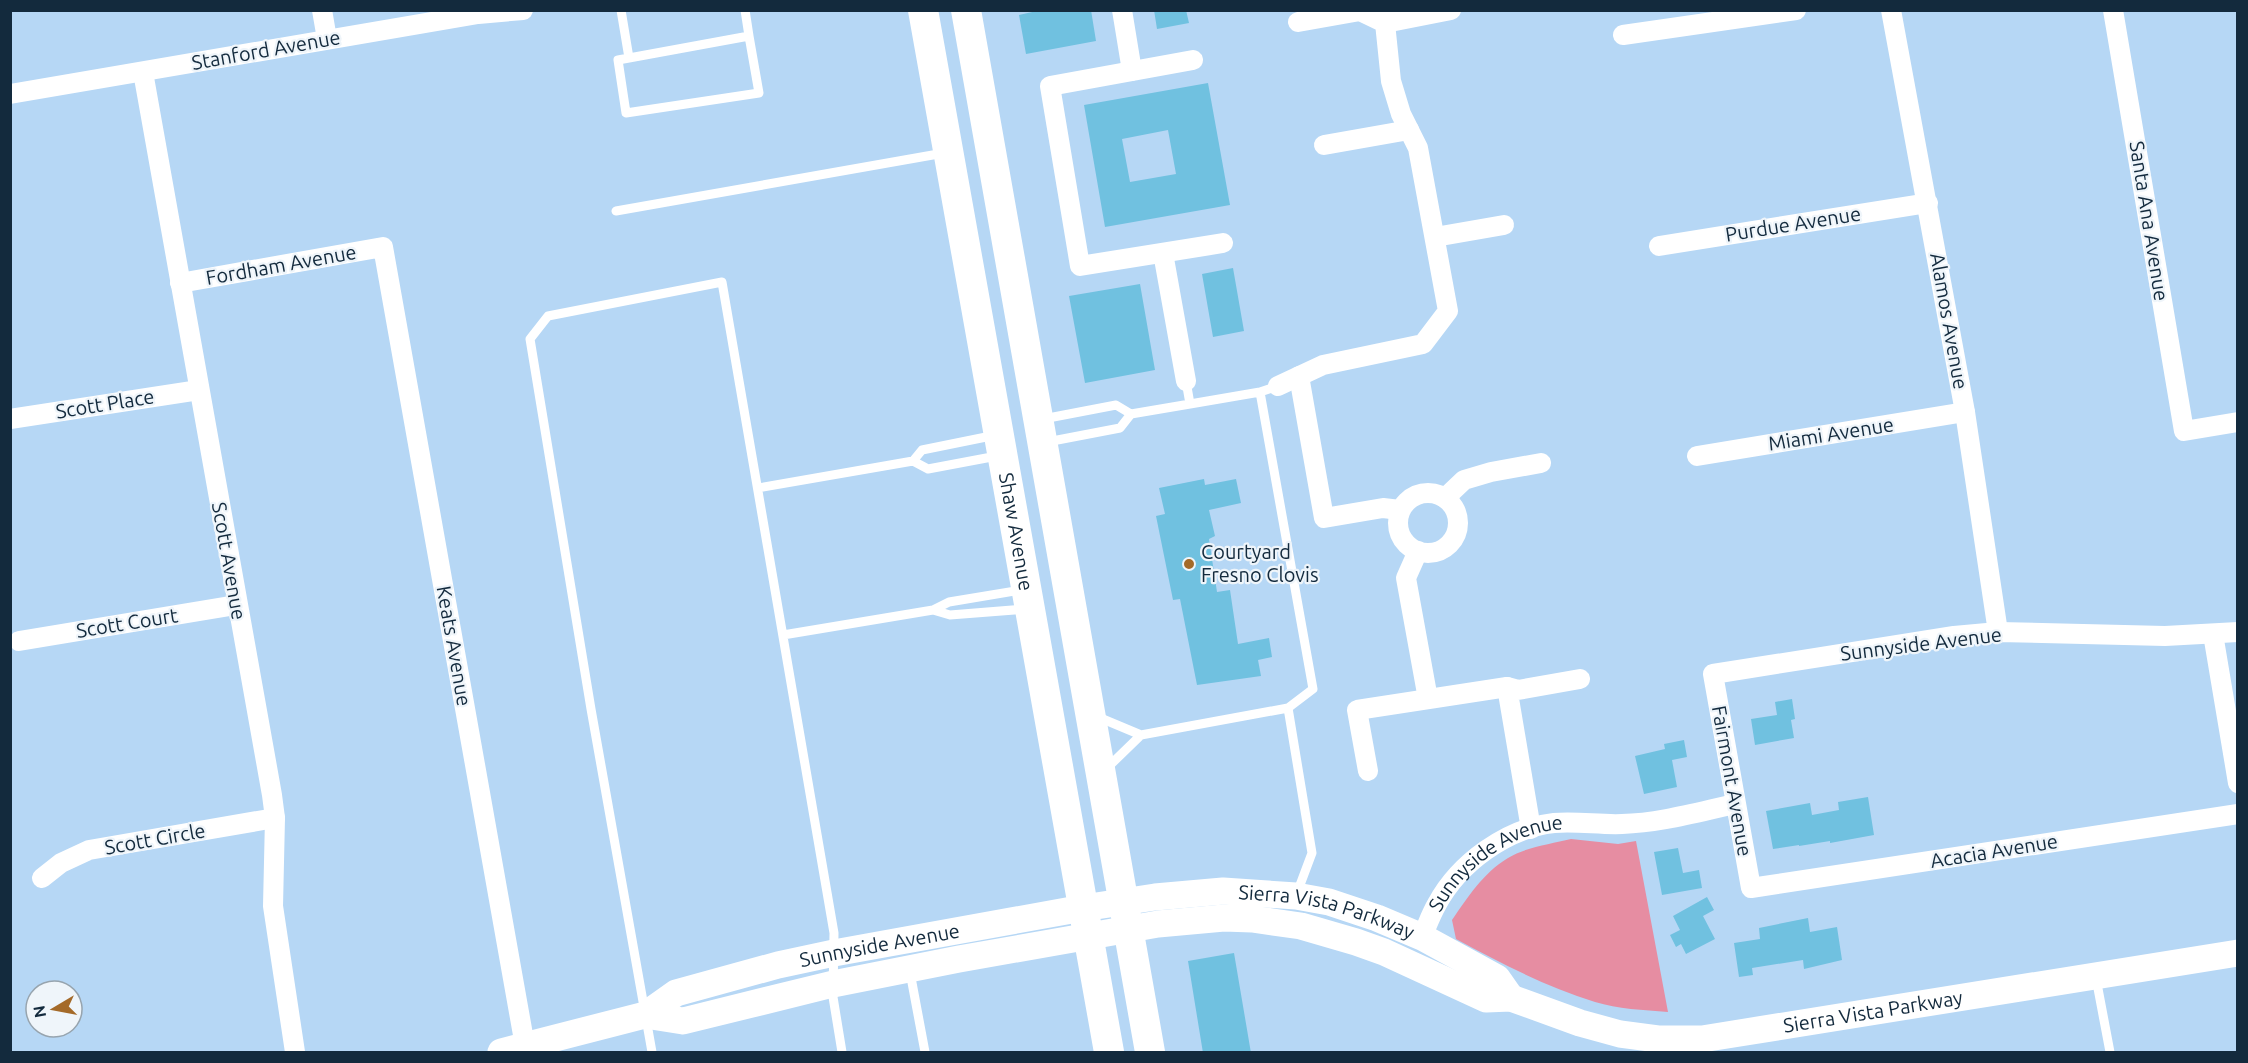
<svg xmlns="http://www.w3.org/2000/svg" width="2248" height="1063" font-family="Ubuntu,sans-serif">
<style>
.green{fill:#e68da2}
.building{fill:#70c1e0;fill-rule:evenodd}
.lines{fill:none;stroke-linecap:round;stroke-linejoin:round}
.lane{stroke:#fff;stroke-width:9}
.street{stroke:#fff;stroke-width:20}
.secondary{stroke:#fff;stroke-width:27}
.primary{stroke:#fff;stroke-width:30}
.poi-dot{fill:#a46a29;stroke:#eff5fa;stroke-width:2}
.labels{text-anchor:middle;stroke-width:4.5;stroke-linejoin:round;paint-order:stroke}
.street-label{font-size:20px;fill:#132a3d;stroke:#eff5fa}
.poi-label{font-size:20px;fill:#132a3d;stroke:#eff5fa;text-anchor:start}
</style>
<rect width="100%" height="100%" fill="#b6d7f5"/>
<path class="green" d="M1571,839L1618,844L1636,841L1668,1012C1643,1010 1618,1009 1595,1002C1547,987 1500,963 1456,939L1452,920C1468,897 1483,873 1508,858C1526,847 1551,844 1571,839Z"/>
<path class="building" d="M1041,10H1091L1096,41L1026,54L1019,15Z
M1154,10H1186L1189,23L1157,29Z
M1208,83L1230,205L1105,227L1084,105ZM1168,130L1176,174L1130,182L1122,139Z
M1233,268L1244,331L1213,337L1202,274Z
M1140,284L1155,370L1085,383L1069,296Z
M1204,479L1205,485L1236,479L1241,503L1209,510L1215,536L1209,539L1217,592L1230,590L1238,644L1269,638L1272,657L1258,660L1261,676L1197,685L1180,599L1173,600L1156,516L1165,514L1159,488Z
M1792,699L1795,719L1791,720L1794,738L1755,745L1751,719L1777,715L1775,702Z
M1684,740L1687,757L1672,760L1677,787L1644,794L1635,756L1665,749L1664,744Z
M1868,797L1874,835L1830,843V841L1799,846V845L1773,849L1766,811L1810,803L1812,815L1839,810L1838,802Z
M1678,848L1683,873L1699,870L1702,888L1662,895L1654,852Z
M1707,897L1714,910L1703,916L1715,939L1686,954L1681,944L1676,947L1670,935L1680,930L1673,916Z
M1808,918L1810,932L1837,927L1842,960L1804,969L1803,960L1752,968L1753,975L1739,977L1734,943L1760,939L1759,928Z
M1234,953L1251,1053H1203L1188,961Z"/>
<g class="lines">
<path class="lane" d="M621,10L629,58L749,36L745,10
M629,58L618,60L626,113L759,93L749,36
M616,211L944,153
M1260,392L1313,689L1288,708L1312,853L1297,893
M1190,404L1260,392L1278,386
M1043,419L1116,405L1131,414L1190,404L1186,381
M1047,442L1120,428L1131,414
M913,461L928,469L997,456
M758,488L913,461L922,450L996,435
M933,610L950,615L1026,609
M783,635L933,610L949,602L1021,590
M1098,717L1141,735L1288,708
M1106,769L1141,735
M910,972L925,1052
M2096,978L2110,1052
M652,1052L591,709L530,339L548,316L722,282L834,933L833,997L842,1052"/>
<g class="street">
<path d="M322,10L327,39"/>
<path d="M1122,10L1132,71"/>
<path d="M1891,10L1965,412L1998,632"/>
<path d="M2113,10L2184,431L2238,422"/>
<path d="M1388,12L1385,23L1451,10"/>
<path d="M1623,35L1796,10"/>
<path d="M1193,60L1050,86L1080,266L1223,243"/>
<path d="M143,72L272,795L275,818L273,906L295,1052"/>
<path d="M10,94L478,14L523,10"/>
<path d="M1324,145L1409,130"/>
<path d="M1435,237L1504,225"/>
<path d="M1659,246L1928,203"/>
<path d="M1163,253L1186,381"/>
<path d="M180,283L383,247L525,1046"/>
<path d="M1299,376L1324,518L1383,508L1400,510"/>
<path d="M1278,386L1323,365L1423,344L1448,311L1418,148L1401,114L1391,81L1385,23L1360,11L1298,22"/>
<path d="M10,419L199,390"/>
<path d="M1697,456L1965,412"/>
<circle cx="1428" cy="523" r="30"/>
<path d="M1445,498L1464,480L1491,472L1541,463"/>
<path d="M1418,551L1406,578L1428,699"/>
<path d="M2238,632L2165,636L1998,632L1954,636L1713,674L1751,888L2238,814"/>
<path d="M2213,634L2238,783"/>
<path d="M19,641L236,605"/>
<path d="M1368,771L1357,710L1507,687"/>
<path d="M1531,829L1507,687L1518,690L1580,679"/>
<path d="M42,878L61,863L89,850L275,818"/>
<path id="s1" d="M1422,937C1427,926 1431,914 1437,904C1459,863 1507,828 1554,823C1577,821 1600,825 1622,824C1660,823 1698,812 1735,804"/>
</g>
<g class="secondary">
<path id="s2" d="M645,1015L683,1021L833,984L959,959L1158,924L1224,918L1252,919L1301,926L1356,942L1384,952L1486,999L1511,998L1580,1023L1620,1034L1658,1039H1702L2238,953"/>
<path id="s3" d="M501,1052L645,1015L676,993L778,965L834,953L1083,908L1155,897L1223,891L1296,896L1329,902L1377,918L1422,937L1497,978L1511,998"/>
</g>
<g class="primary">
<path id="s4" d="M923,10L1109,1052"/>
<path d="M966,10L1150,1052"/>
</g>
</g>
<circle class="poi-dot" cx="1189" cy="564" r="6"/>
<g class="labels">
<g class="street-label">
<text transform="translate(266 50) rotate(-10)" y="7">Stanford Avenue</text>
<text transform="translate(2149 221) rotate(81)" y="7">Santa Ana Avenue</text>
<text transform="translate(1793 224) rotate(-9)" y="7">Purdue Avenue</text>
<text transform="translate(281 265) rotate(-10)" y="7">Fordham Avenue</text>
<text transform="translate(1949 321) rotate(80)" y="7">Alamos Avenue</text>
<text transform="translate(105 404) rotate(-9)" y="7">Scott Place</text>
<text transform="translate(1831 434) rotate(-9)" y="7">Miami Avenue</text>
<text dy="7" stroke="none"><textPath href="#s4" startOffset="530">Shaw Avenue</textPath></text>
<text transform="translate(229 561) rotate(80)" y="7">Scott Avenue</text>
<text transform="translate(127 623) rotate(-9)" y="7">Scott Court</text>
<text transform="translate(1921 644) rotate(-7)" y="7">Sunnyside Avenue</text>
<text transform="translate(454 646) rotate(80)" y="7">Keats Avenue</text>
<text transform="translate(1732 781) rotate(80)" y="7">Fairmont Avenue</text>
<text transform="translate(155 839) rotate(-10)" y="7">Scott Circle</text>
<text transform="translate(1994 851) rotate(-9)" y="7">Acacia Avenue</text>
<text dy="7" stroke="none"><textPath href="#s1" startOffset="111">Sunnyside Avenue</textPath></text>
<text dy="7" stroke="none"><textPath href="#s3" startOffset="850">Sierra Vista Parkway</textPath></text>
<text dy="7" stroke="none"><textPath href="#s3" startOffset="396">Sunnyside Avenue</textPath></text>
<text dy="7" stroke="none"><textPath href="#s2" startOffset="1262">Sierra Vista Parkway</textPath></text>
</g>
<g class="poi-label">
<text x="1201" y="559">Courtyard<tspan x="1201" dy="23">Fresno Clovis</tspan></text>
</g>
</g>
<rect width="2248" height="1063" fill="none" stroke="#132a3d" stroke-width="24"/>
<g transform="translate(54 1009) rotate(260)"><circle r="28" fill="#eff5fa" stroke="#97a4ae" stroke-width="1.5"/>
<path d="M0-4.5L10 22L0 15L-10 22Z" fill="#a46a29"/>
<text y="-9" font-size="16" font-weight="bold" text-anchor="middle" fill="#132a3d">N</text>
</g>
</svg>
